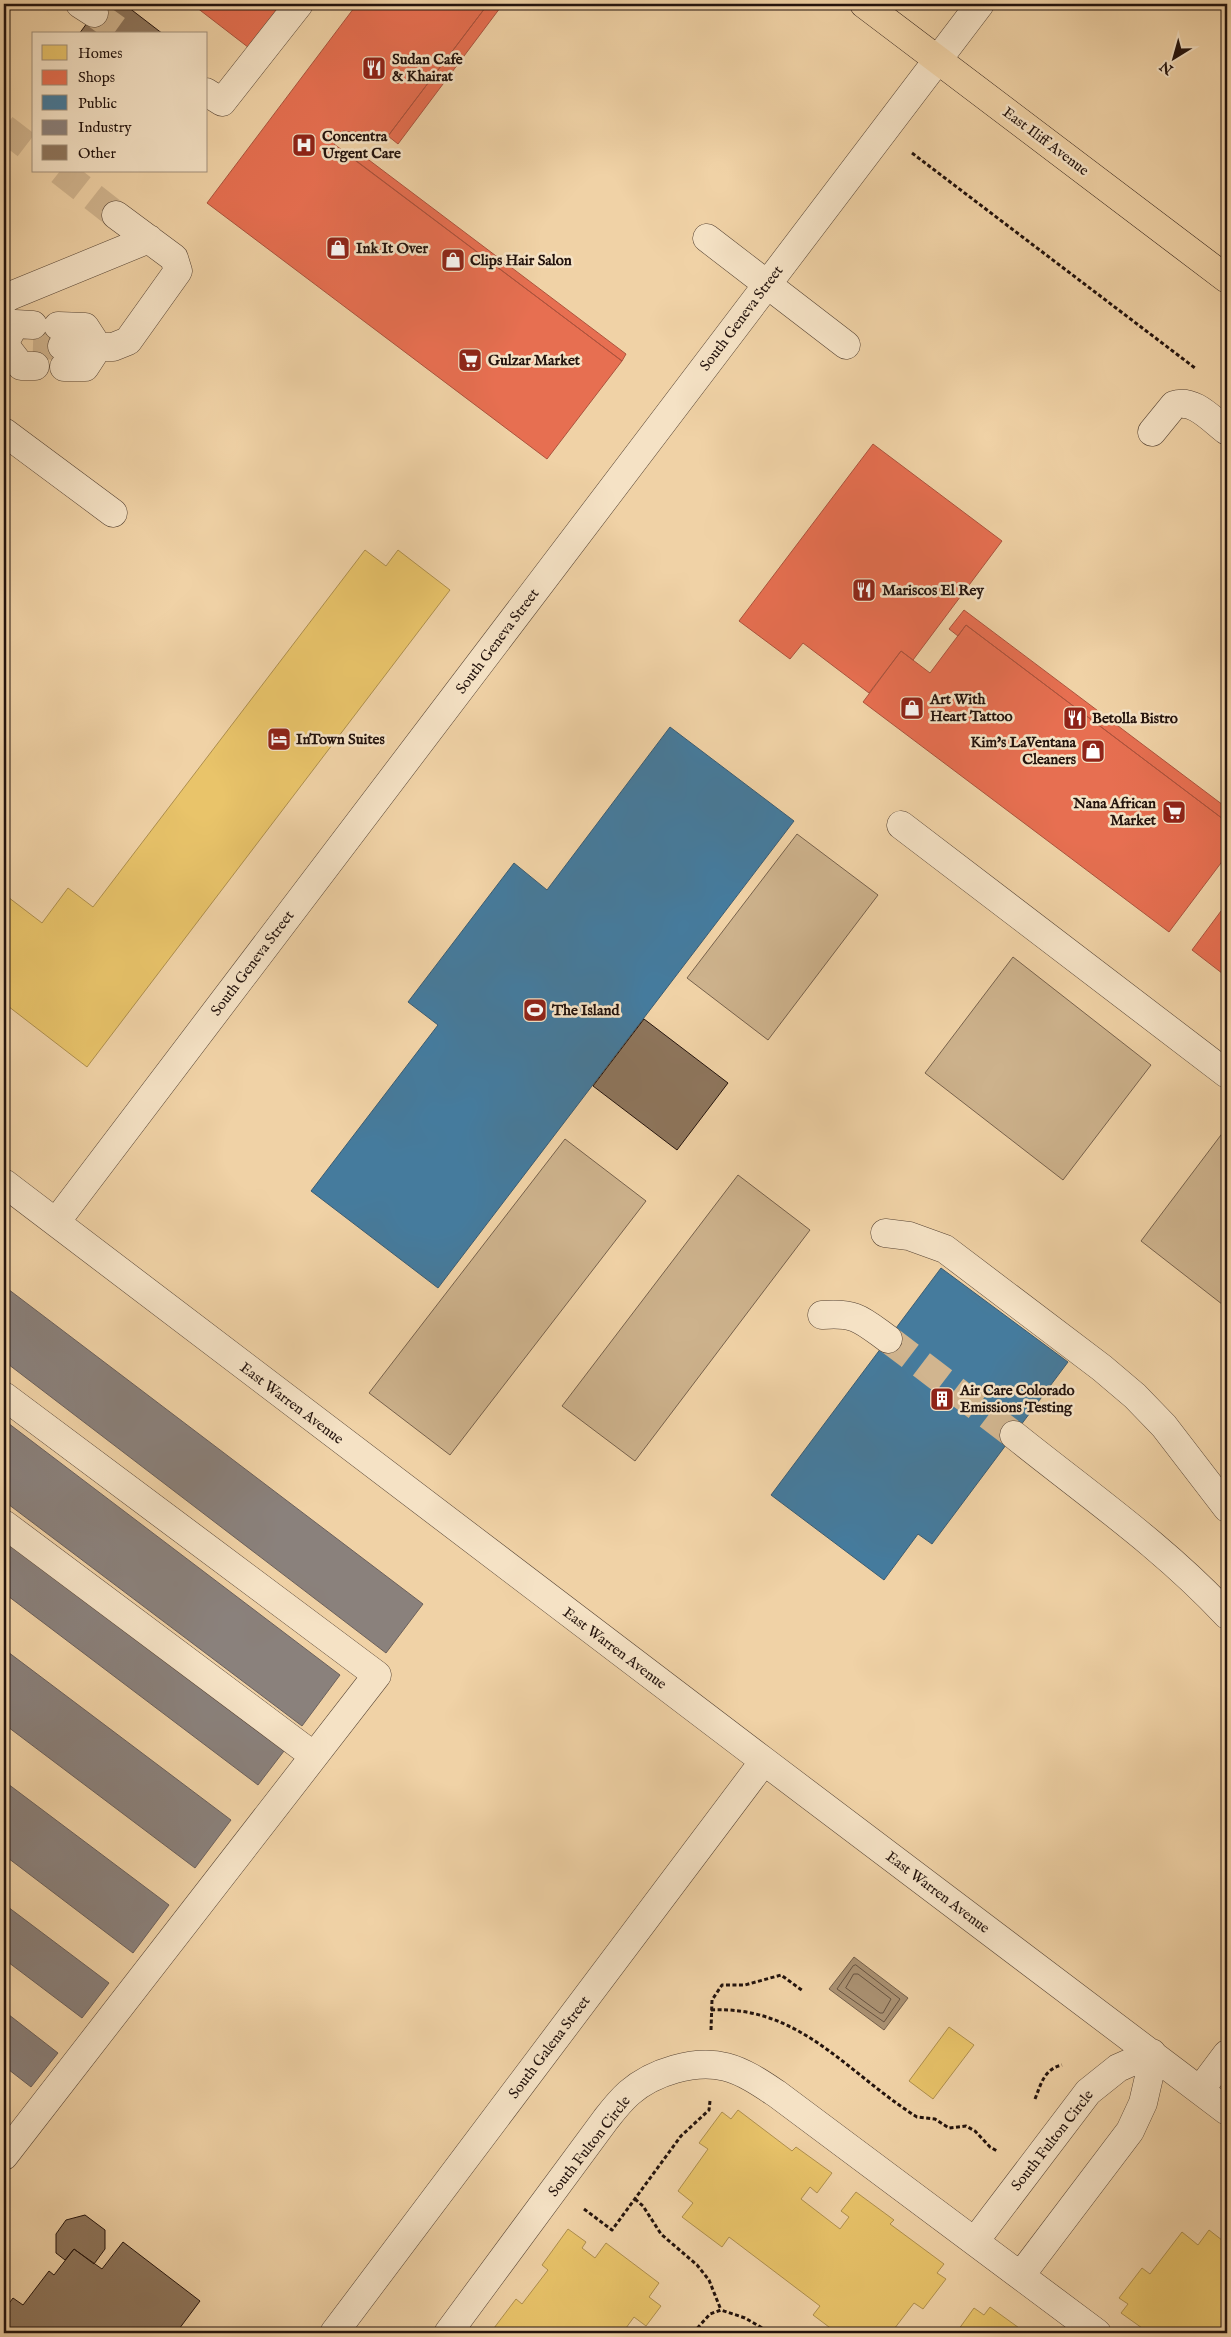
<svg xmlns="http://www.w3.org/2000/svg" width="1231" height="2337" font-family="'IM FELL English',serif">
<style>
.green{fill:#cdb28c;stroke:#78624c}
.water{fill:#aa9172;stroke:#745f4a}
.homes{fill:#e9c46a;stroke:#ae8f4e}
.shops{fill:#e76f51;stroke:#ac533d}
.public{fill:#457b9d;stroke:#3b5c72}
.industry{fill:#8a817c;stroke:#6b605b}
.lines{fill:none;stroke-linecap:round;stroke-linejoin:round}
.shore{stroke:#665240;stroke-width:1}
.building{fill:#8e765d;stroke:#23130d}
.minor-tunnel{stroke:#d1b58f;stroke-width:28;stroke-dasharray:28 14;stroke-linecap:butt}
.minor-casing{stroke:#564333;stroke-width:29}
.major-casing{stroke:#23130d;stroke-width:29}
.path{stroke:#23130d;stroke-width:3;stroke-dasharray:4 2.5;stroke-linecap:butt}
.minor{stroke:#f5e2c5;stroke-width:28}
.major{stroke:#f0d2a6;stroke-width:28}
.labels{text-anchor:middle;stroke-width:5;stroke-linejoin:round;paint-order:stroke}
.poi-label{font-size:15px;font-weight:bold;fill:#23130d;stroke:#f5e2c5;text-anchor:start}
.street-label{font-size:15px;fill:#23130d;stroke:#f5e2c5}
</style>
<rect width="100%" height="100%" fill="#f0d2a6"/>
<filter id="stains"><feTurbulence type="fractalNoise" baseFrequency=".004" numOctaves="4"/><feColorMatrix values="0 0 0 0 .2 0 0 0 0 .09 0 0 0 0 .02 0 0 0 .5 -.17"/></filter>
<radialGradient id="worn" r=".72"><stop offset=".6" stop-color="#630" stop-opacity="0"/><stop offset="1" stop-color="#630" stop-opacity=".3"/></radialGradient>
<path class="green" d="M797,834L878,895L768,1040L687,978Z
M1013,957L1151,1065L1063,1180L925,1073Z
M1227,1127V1308L1141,1241Z
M565,1139L646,1201L450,1455L369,1393Z
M738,1175L810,1230L635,1461L562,1406Z"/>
<path class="water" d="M854,1957L908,1998L884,2030L829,1989Z"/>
<path class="homes" d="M365,550L386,566L398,550L450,590L87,1067L4,1003V894L42,923L68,888L93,907Z
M949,2027L974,2045L933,2099L909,2081Z
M738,2110L792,2151L796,2147L832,2173L817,2193L810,2187L801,2199L840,2229L849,2217L841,2211L856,2192L894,2220L890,2224L944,2264L937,2273L946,2279L923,2309L914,2303L891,2333H837L813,2315L820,2306L729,2237L722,2247L682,2217L693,2203L678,2191L708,2149L699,2143L722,2112L731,2119Z
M568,2229L586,2242L582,2248L595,2258L606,2243L659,2283L649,2297L661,2306L646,2326L634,2317L626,2328L633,2333H500L494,2328L516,2299L522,2304L548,2270L542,2265Z
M1209,2230L1227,2244V2333H1149L1121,2313L1128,2304L1119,2298L1142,2268L1150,2274L1182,2232L1198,2245Z
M990,2307L1026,2333H956L974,2308L984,2315Z"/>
<path class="shops" d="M192,4H289L253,51Z
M357,4H488L388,136L343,131L334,144L622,361L547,459L207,203Z
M488,4H503L398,144L388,136Z
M357,151L626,354L622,361L352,158Z
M873,444L1002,541L913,660L901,651L869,693L803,643L790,659L739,621Z
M964,610L1227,808V822L966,625L958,636L949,629Z
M966,625L1227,822V855L1169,932L863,702L901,651L930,673Z
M1227,903V977L1192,950Z"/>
<path class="public" d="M670,727L794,821L438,1288L311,1191L438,1025L408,1002L514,863L547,890Z
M941,1268L1068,1362L932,1544L918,1534L884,1580L771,1495Z"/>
<path class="industry" d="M4,1286L423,1604L386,1653L4,1361Z
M4,1420L340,1675L302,1726L4,1501Z
M4,1539L284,1751L258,1785L4,1593Z
M4,1649L231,1820L195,1868L4,1724Z
M4,1781L169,1905L133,1953L4,1855Z
M4,1904L109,1983L82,2018L4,1959Z
M4,2011L58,2053L31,2087L4,2066Z"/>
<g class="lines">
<path class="shore" d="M856,1965L900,1999L884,2022L837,1989L853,1966Z
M854,1974H858L891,1999L883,2013H880L846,1988Z"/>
</g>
<path class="building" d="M101,4H124L163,34H79Z
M644,1019L728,1083L677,1150L593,1086Z
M85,2215L105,2230V2249L94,2264L74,2249L65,2260L56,2253V2234L66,2220Z
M123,2242L200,2301L176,2333H4V2310L13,2298L23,2305L49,2271L54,2275L74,2249L102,2269Z"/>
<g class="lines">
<path class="minor-tunnel" d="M94,13L123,34
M4,128L34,151
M60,171L116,215
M33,345L62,346
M888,1339L1014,1435"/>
<g class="minor-casing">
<path id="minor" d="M80,4L94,13
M206,92L222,102L299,4
M707,238L846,345
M4,300L10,296L149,239
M33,325L15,324L4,344L21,366H35
M58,326L85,327L98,347L85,367H64
M62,346L113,347L128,341L178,271L174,258L116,215
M4,432L113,513
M1152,432L1174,405C1194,398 1212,420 1227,431
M901,825L1227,1074
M4,1183L764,1761L1227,2111
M56,1222L980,4
M885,1233L909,1236L945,1249L1102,1368L1135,1396L1164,1426L1227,1508
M822,1315C856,1312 862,1320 888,1339
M4,1396L377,1675L4,2156
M1014,1435C1086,1493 1164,1547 1227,1615
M4,1524L314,1756
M1200,2090L1227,2054
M975,2241L1088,2092L1118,2068L1152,2053L1149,2077L1143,2103L1130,2131L1021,2275
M334,2333L764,1761
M448,2333L606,2119C613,2110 620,2101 629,2093C653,2072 695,2059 726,2067C745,2072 762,2084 777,2094L1097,2333"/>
</g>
<g class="major-casing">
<path id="major" d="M864,4L1227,279"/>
</g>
<path class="path" d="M912,153L1195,368
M711,2010C800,2005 848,2074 917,2117L935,2119L949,2128L966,2126L975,2131L990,2147L997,2151
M711,2030L712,2000L722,1985H745L781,1975L803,1991
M1035,2099C1041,2084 1044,2069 1062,2065
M635,2199L643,2206L661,2234L697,2265L709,2280L721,2310
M584,2209L612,2230L681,2136L709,2110L710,2101
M693,2333L710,2314L721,2310L745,2318L771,2333"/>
<use href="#minor" class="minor"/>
<use href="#major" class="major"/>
</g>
<defs>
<g id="restaurant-square" transform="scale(1.25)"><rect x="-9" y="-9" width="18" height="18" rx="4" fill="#8f2418" stroke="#f5e2c5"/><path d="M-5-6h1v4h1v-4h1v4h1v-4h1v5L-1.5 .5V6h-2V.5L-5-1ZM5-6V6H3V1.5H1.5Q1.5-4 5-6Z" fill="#fff"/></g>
<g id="hospital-square" transform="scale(1.25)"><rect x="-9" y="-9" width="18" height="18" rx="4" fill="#8f2418" stroke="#f5e2c5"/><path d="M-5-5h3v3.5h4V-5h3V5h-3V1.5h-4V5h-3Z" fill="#fff"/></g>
<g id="shop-square" transform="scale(1.25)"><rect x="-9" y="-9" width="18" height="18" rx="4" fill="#8f2418" stroke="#f5e2c5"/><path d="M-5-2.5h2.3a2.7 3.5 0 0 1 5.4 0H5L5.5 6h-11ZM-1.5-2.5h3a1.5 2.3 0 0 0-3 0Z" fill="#fff"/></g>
<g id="supermarket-square" transform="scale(1.25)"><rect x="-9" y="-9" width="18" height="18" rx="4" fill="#8f2418" stroke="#f5e2c5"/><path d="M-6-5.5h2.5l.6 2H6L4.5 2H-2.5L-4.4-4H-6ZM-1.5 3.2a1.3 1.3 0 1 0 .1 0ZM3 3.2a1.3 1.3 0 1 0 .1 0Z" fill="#fff"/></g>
<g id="hotel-square" transform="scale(1.25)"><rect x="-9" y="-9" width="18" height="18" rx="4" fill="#8f2418" stroke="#f5e2c5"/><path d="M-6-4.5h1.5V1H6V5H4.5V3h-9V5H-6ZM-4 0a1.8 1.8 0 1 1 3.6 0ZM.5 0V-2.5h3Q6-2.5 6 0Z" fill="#fff"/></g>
<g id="stadium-square" transform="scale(1.25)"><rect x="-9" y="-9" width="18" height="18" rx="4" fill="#8f2418" stroke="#f5e2c5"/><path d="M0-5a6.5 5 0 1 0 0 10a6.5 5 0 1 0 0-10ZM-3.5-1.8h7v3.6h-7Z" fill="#fff"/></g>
<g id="building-square" transform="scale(1.25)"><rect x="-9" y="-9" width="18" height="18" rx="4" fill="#8f2418" stroke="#f5e2c5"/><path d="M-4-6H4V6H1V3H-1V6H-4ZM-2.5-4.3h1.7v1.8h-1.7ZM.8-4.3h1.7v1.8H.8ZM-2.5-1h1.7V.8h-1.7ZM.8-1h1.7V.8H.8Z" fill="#fff"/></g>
</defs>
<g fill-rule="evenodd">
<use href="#restaurant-square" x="374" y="68"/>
<use href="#hospital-square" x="304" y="145"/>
<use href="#shop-square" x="338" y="248"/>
<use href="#shop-square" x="453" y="260"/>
<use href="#supermarket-square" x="470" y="360"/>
<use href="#restaurant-square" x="864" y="590"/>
<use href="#shop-square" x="912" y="708"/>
<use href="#restaurant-square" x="1075" y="718"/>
<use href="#hotel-square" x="279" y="739"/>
<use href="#shop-square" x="1093" y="751"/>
<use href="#supermarket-square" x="1174" y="812"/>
<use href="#stadium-square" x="535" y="1010"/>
<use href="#building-square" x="942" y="1399"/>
</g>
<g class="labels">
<g class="poi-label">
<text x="392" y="64">Sudan Cafe<tspan x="392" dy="17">&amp; Khairat</tspan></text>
<text x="322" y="141">Concentra<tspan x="322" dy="17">Urgent Care</tspan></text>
<text x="356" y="253">Ink It Over</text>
<text x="470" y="265">Clips Hair Salon</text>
<text x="488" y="365">Gulzar Market</text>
<text x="882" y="595">Mariscos El Rey</text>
<text x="930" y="704">Art With<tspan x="930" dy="17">Heart Tattoo</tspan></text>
<text x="1092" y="723">Betolla Bistro</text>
<text x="296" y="744">InTown Suites</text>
<text x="1076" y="747" text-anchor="end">Kim's LaVentana<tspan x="1076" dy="17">Cleaners</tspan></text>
<text x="1156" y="808" text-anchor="end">Nana African<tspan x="1156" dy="17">Market</tspan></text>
<text x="552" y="1015">The Island</text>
<text x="960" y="1395">Air Care Colorado<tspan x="960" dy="17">Emissions Testing</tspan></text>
</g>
<g class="street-label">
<text transform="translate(1046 141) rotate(37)" y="5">East Iliff Avenue</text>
<text transform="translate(741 318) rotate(-53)" y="5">South Geneva Street</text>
<text transform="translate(497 641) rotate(-53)" y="5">South Geneva Street</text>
<text transform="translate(252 963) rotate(-53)" y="5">South Geneva Street</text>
<text transform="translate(292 1403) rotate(37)" y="5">East Warren Avenue</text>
<text transform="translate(615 1648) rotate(37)" y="5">East Warren Avenue</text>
<text transform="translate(938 1892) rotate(37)" y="5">East Warren Avenue</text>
<text transform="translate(549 2047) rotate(-53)" y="5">South Galena Street</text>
<text transform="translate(1052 2140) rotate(-52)" y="5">South Fulton Circle</text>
<text transform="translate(589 2146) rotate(-52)" y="5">South Fulton Circle</text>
</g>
</g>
<rect width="1231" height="2337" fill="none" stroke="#f0d2a6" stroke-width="20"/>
<rect x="5" y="5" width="1221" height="2327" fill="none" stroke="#23130d" stroke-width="2.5"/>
<rect x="10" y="10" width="1211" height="2317" fill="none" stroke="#23130d"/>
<rect x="32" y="32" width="175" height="140" fill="#f5e2c5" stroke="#a18f7b"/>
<rect x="42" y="45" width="25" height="15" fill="#e9c46a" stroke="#a18f7b"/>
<text x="78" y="58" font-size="15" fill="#23130d">Homes</text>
<rect x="42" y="70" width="25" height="15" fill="#e76f51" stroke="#a18f7b"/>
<text x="78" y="82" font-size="15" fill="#23130d">Shops</text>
<rect x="42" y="95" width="25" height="15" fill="#457b9d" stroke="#a18f7b"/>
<text x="78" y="108" font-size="15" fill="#23130d">Public</text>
<rect x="42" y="120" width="25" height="15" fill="#8a817c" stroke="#a18f7b"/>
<text x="78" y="132" font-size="15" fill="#23130d">Industry</text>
<rect x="42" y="145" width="25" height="15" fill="#8e765d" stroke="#a18f7b"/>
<text x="78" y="158" font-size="15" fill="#23130d">Other</text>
<g transform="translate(1174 58) rotate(217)" stroke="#f5e2c5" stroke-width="4" paint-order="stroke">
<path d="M0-4L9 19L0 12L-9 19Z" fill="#23130d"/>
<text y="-8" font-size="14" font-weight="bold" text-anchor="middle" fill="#23130d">N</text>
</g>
<rect width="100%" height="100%" filter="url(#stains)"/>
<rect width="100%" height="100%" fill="url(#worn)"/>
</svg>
